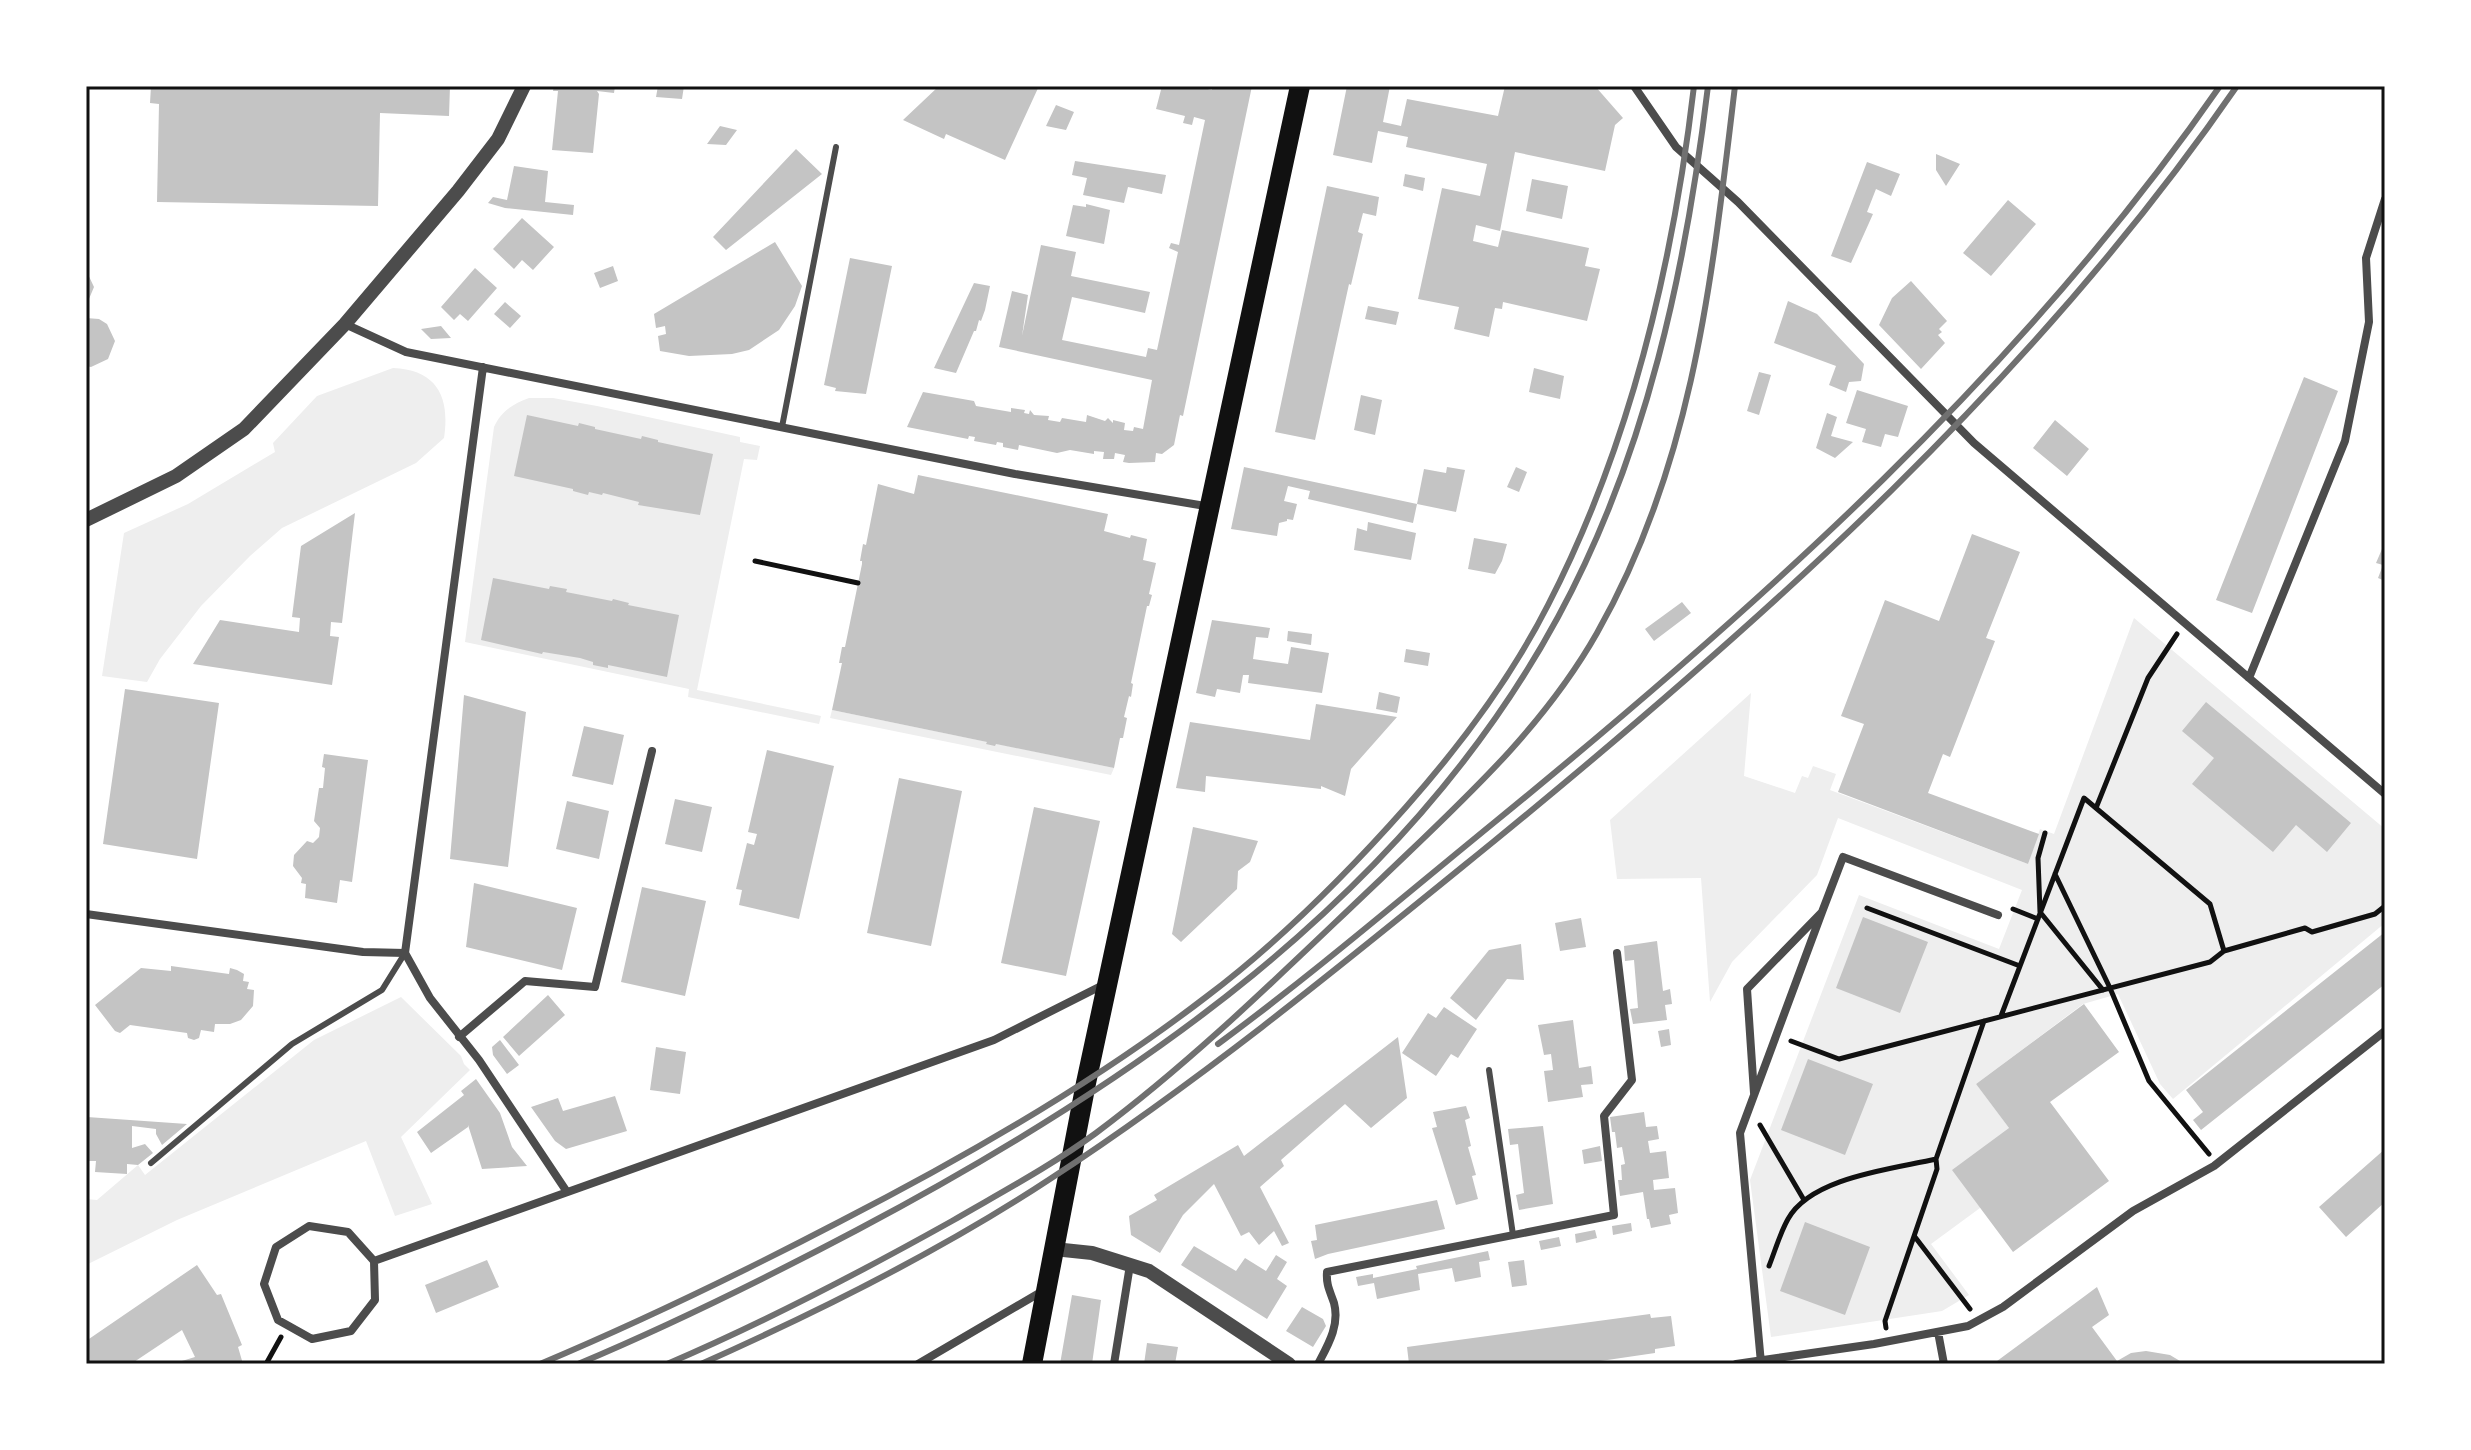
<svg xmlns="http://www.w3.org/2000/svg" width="2471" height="1450" font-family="Jost,sans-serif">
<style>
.green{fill:#eee}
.building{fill:#c4c4c4}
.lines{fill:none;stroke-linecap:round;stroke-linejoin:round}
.path{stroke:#111;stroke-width:5}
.service{stroke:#4c4c4c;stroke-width:6}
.minor{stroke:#4c4c4c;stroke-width:8}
.tertiary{stroke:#4c4c4c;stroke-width:14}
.primary{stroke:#111;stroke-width:20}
.rail{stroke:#707070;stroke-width:6}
.neatline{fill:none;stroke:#111;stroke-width:3}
</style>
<rect width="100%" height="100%" fill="#fff"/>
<path class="green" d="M393,368C438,370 450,398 444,438L416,463L282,528L250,556L201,606L160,659L147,682L102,676L124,533L188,504L275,452L273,443L317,396Z
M529,398H553L597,406L740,437V442L760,446L757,460L744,459L697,690L821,716L819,724L688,697L689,689L465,642L494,427C501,411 513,404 529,398Z
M2134,618L2385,829V923L2173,1099L2160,1084L2118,994L2083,1004L1976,1084L2009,1128L1980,1208L1931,1244L1969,1295L1942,1311L1771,1337L1750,1180L1859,895L1999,949L2022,890L1838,818L1817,875L1732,962L1710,1002L1701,878L1617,879L1610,820L1751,693L1744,776L1795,793L1802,776L1808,778L1813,766L1836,774L1830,790L2028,864L2040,829L2054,834Z
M832,710L1114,768L1111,775L830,718Z
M401,997L461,1056L464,1064L470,1070L401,1137L432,1204L395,1216L366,1141L177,1220L86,1265V1199L97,1200L138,1165L145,1175L314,1040Z"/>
<path class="building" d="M151,86H450L449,116L380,113L378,206L157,202L159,104L150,103Z
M554,86H615L614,93L597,91L599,94L593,153L552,150L558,91H553Z
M658,86H684L682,99L656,97Z
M939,86H1039L1005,160L946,134L944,139L903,120Z
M1162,86H1194L1212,90V86H1252L1183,416L1180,415L1174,445L1162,454L1156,453L1155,462L1129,463L1123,462L1125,455L1115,453L1114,459H1103L1104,452L1094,451V454L1070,450L1057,453L1019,445L1018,450L1003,447V443L997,442L996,445L974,441L975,437L969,436L968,439L907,427L923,392L974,401L976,406L1011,412V408L1025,410L1024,413L1029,414L1030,410L1034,415L1049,416L1048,420L1060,422L1062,418L1086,422L1087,415L1105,421L1108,418L1113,423V420L1125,423L1124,430L1133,431L1134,427L1143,429L1152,380L999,347L1012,291L1028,295L1022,336L1041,245L1076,252L1071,276L1150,292L1145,313L1072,297L1062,340L1146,357L1148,348L1157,350L1178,252L1169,248L1171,243L1179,245L1205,120L1194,117L1192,125L1183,123L1185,116L1156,109Z
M1347,86H1390L1383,122L1401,126L1407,99L1498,116L1505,86H1595L1623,118L1615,125L1605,171L1515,152L1500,231L1476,225L1473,241L1498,247L1502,230L1589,248L1585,266L1600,269L1587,321L1503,302L1502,309L1495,308L1489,337L1454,329L1459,307L1418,299L1442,188L1480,196L1487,164L1406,147L1408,137L1378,131L1372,163L1333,155Z
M1056,105L1074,112L1066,130L1046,126Z
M720,126L737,130L726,145L707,144Z
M796,149L822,174L726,250L713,237Z
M1936,154L1960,164L1946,186L1936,170Z
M1075,161L1166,175L1162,194L1128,187L1124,203L1083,195L1087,178L1072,175Z
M1867,162L1900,174L1891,196L1876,189L1867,212L1873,214L1851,263L1831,256Z
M514,166L548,171L545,202L574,205L573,215L505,208L488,203L493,197L507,200Z
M1405,174L1425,178L1423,191L1403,186Z
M1532,179L1568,186L1562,219L1526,211Z
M1327,186L1379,197L1376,216L1363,213L1358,232L1363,234L1351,285L1349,284L1315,440L1275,432Z
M2008,200L2036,224L1991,276L1963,253Z
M1086,204L1110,210L1104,244L1066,236L1073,205L1086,207Z
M522,218L554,247L533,270L522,260L514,269L493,249Z
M775,242L802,286L795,306L779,330L749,350L732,354L689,356L660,351L658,336L666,334L665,326L656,328L654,314Z
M850,258L892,266L866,394L835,391L836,388L824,385Z
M613,266L618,281L600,288L594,273Z
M475,268L497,288L468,321L460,314L454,320L441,307Z
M86,270L94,287L86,306Z
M1911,281L1947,321L1939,329L1942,332L1938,335L1945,343L1921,369L1879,325L1892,298Z
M974,283L990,286L985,310L981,321L979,320L976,331H974L956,373L934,368Z
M1788,301L1817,314L1864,364L1861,381L1849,382L1846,392L1829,385L1836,366L1774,343Z
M505,302L521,316L510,328L494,314Z
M1368,306L1399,312L1396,325L1365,319Z
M86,318L99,319L107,324L115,341L108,359L91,367L86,366Z
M441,326L451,338L431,339L421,329Z
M1534,368L1564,376L1560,399L1529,392Z
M1759,372L1771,375L1759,415L1747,411Z
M2304,377L2338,391L2252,613L2216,600Z
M1857,390L1908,406L1898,437L1885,434L1881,447L1862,442L1866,429L1846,423Z
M1361,395L1382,400L1375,435L1354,430Z
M1827,413L1837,417L1831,436L1853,442L1835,458L1816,448Z
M527,415L578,426L579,423L595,427V429L641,439L642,436L658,440V442L713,454L700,515L638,505L639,502L603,493L602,495L589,492L588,495L573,491V489L514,476Z
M2055,420L2089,449L2067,476L2033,448Z
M1244,467L1417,504L1413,523L1308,499L1310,491L1288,486L1284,501L1297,504L1293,520L1287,519V521L1279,523L1277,536L1231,529Z
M1447,467L1465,470L1456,512L1417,504L1424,469L1446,473Z
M1516,467L1527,472L1519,492L1507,487Z
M918,475L1108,514L1104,531L1130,538L1131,535L1147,539L1143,560L1156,563L1149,594L1152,595L1149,606H1147L1131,683L1133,684L1131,697L1129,696L1124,717L1127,718L1123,738H1120L1114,768L996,744L995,746L986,744L987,742L832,710L842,663H839L842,647H845L862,564V561H860L863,544L866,545L878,484L914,494Z
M355,513L342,623L331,622L330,636L339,637L332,685L193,664L220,620L299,632L300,618L292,617L301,546Z
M1368,522L1416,533L1411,560L1354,550L1357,528L1367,531Z
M1972,534L2020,552L1986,638L1995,641L1950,757L1943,754L1928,793L2039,834L2028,864L1838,792L1864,724L1841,716L1885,600L1939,621Z
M1474,538L1507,544L1502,561L1495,574L1468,569Z
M2385,542V581L2378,578L2383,565L2376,563Z
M493,578L549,589L550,586L567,589L566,592L612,601L613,599L629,603L628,605L679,615L667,677L608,665V668L593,665V662L580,658L543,652L542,654L481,640Z
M1682,602L1691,613L1654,641L1645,629Z
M1212,620L1270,628L1268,638L1256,637L1253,659L1288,664L1291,647L1329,653L1322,693L1248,683L1249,675H1243L1240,693L1217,689L1215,697L1196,693Z
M1288,631L1312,634L1311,645L1287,641Z
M1406,649L1430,653L1428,666L1404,662Z
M125,689L219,703L197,859L103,844Z
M1379,692L1400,697L1397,713L1376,709Z
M464,695L526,712L508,867L450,859Z
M2206,702L2351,823L2327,852L2296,825L2273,852L2192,784L2214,758L2182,731Z
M1316,704L1397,717L1351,769L1345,796L1321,786V789L1206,776L1205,792L1176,788L1190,722L1310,740Z
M584,726L624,735L613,785L572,776Z
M767,750L834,766L799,919L739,905L742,890L736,889L747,843L754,845L757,834L748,832Z
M324,754L368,760L352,882L340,880L337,903L305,898L306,884L301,883L302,878L293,866L294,855L307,841L313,843L319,837L320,828L314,821L319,788H323L325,768L322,767Z
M899,778L962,791L931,946L867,933Z
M675,799L712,807L702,852L665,844Z
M567,801L609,811L599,859L556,849Z
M1034,807L1100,821L1066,976L1001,963Z
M1193,827L1258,841L1250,862L1238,871L1237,889L1181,942L1172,934Z
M474,883L577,908L562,970L466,947Z
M642,887L706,901L685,996L621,982Z
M1863,917L1928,942L1900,1013L1836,988Z
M1581,918L1586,947L1560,951L1555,923Z
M2385,932V984L2201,1130L2193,1120L2203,1112L2186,1090Z
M1657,941L1663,991L1670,989L1672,1004L1665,1005L1667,1020L1633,1024L1630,1009L1638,1008L1634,960L1625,961L1624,946Z
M1521,944L1524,980L1507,979L1476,1020L1450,998L1489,950Z
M171,966L229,974L230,968L237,970L244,974L243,981L249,982L247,989L254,990L253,1006L241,1020L230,1024H215L214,1032L201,1030L199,1038L194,1040L188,1038L187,1033L130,1025L120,1033L115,1031L95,1005L141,968L171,971Z
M548,995L565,1015L519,1056L503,1037Z
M2084,1004L2119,1052L2050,1102L2109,1181L2013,1252L1952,1170L2009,1128L1976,1084Z
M1444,1007L1477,1029L1458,1058L1451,1054L1436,1076L1402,1053L1428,1013L1436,1018Z
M1573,1020L1579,1068L1591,1066L1593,1084L1581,1085L1583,1097L1548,1102L1544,1071L1553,1070L1551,1054L1544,1055L1538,1025Z
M1669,1029L1671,1045L1661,1047L1658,1031Z
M1398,1037L1407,1098L1371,1128L1345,1104L1281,1160L1284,1166L1260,1187L1289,1243L1282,1246L1274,1231L1259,1245L1249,1232L1241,1236L1214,1184L1183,1215L1160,1253L1131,1235L1129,1216L1157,1200L1154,1195L1238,1145L1244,1156Z
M500,1040L519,1065L507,1074L493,1055L492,1047Z
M656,1047L686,1052L680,1094L650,1090Z
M1808,1059L1873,1084L1845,1155L1781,1130Z
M476,1079L500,1113L512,1147L527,1166L482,1169L468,1125V1127L431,1153L417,1132L464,1095L461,1091Z
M615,1096L627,1131L566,1149L555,1141L531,1107L558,1098L563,1111Z
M1466,1106L1470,1118L1465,1120L1471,1146L1468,1147L1476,1175L1472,1176L1478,1199L1456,1205L1432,1128L1437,1127L1433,1112Z
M1644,1112L1646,1127L1657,1126L1659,1139L1648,1141L1650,1153L1666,1151L1669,1178L1653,1180L1654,1190L1675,1188L1678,1213L1669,1215L1671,1224L1651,1228L1649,1219H1647L1643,1192L1620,1196L1618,1180H1622L1621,1165L1625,1164L1622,1147L1617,1148L1615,1132H1612L1610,1117Z
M87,1117L187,1124L162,1145L156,1134V1129L132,1126V1148L145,1144L153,1153L138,1165L127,1164V1174L95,1172L96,1161H86Z
M1543,1126L1553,1204L1519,1210L1516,1195L1524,1193L1518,1144L1510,1145L1508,1129Z
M1600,1146L1602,1161L1584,1164L1582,1150Z
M2385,1149V1202L2346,1237L2319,1207Z
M1437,1200L1445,1229L1328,1254L1315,1259L1311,1241L1317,1240L1315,1225Z
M1805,1222L1870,1247L1845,1315L1780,1291Z
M1631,1223L1632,1231L1613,1235L1612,1226Z
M1595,1230L1597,1238L1576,1243L1575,1234Z
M1559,1237L1561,1246L1541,1250L1539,1241Z
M1194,1246L1236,1271L1245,1258L1266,1271L1276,1255L1287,1262L1277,1279L1287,1286L1267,1319L1181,1265Z
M1488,1251L1490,1260L1479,1262L1481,1277L1455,1282L1452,1268L1418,1274L1420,1290L1377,1299L1374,1283L1358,1286L1356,1277L1373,1274V1278L1417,1269L1416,1266Z
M487,1260L499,1287L436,1313L425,1285Z
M1524,1260L1527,1285L1512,1287L1508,1262Z
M197,1265L217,1295L221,1294L242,1345L238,1347L243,1364H172L195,1357L182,1330L131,1364H86V1341Z
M2097,1287L2109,1315L2092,1327L2117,1361L2131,1353L2146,1351L2170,1355L2185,1364H1993Z
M1072,1295L1101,1300L1092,1364H1060Z
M1302,1307L1323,1319L1326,1326L1313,1347L1286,1331Z
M1650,1314L1651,1318L1671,1316L1675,1346L1655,1349V1353L1580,1364H1409L1407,1347Z
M1147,1343L1178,1347L1175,1364H1144Z"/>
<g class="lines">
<path class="path" d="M755,561L858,583
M2096,808L2148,678L2177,634
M2045,833L2038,858L2040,912L2103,990
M2055,874L2110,988L2149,1081L2209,1154
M1867,908L2020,966
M2013,909L2038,919
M2001,1016L2084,798L2210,904L2224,951
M1791,1041L1839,1059L2210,962L2224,951L2305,928L2312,932L2375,914L2385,906
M1760,1125L1804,1200
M1915,1237L1970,1309
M1769,1266C1775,1251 1780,1233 1788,1219C1811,1177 1893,1169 1936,1159
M1886,1328L1885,1321L1937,1169L1936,1159L1984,1021
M266,1364L281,1337"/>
<path class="service" d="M782,427L836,147
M1489,1070L1513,1235
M151,1163L292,1044L382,990L405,953"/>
<path class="minor" d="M1634,86L1676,147L1738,202L1974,443L2385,794
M345,324L406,352L1015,474L1211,507
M483,367L405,953L430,998L479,1060L567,1192
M2249,678L2345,441L2369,322L2366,258L2385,199
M1822,912L1843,857L1998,915
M86,914L363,952L405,953
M459,1037L525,981L595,987L652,751
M1754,1093L1747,989L1822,912L1740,1133L1761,1363
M309,1226L348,1232L374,1261L375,1300L351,1331L312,1339L287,1325L278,1320L264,1284L276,1247Z
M374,1261L994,1040L1105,984
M1938,1332L1944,1364
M918,1364L1041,1292
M1114,1364L1130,1265
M1318,1364C1328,1345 1340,1325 1334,1303C1330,1291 1326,1285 1327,1272L1614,1215L1604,1116L1632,1080L1617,953
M1736,1364L1874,1344L1968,1326L2003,1307L2133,1211L2214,1166L2385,1031"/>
<path class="tertiary" d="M86,520L176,476L244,429L345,324L458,191L498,139L524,86
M1054,1249L1092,1253L1149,1271L1289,1364"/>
<path class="primary" d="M1032,1364L1086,1083L1300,86"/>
<path class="rail" d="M1218,1044C1313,974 1404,896 1496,821C1763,603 2023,370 2220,86
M540,1364C642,1321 741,1273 839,1222C966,1157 1093,1084 1206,997C1280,941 1345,876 1406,807C1460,746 1511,678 1548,605C1631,444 1673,265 1694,86
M578,1364C673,1324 766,1278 857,1230C1133,1084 1406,898 1558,617C1647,453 1686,269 1708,86
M667,1364C765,1322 859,1273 952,1221C1000,1193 1051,1166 1096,1133C1198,1057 1289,966 1381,879C1460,803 1542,730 1597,633C1694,462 1712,277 1735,86
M701,1364C820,1311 941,1251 1050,1179C1206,1077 1349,959 1493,842C1767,618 2035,379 2237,86"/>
</g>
<rect width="2471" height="1450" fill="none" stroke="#ffffff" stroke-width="176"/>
<rect x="88" y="88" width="2295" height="1274" class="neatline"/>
</svg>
